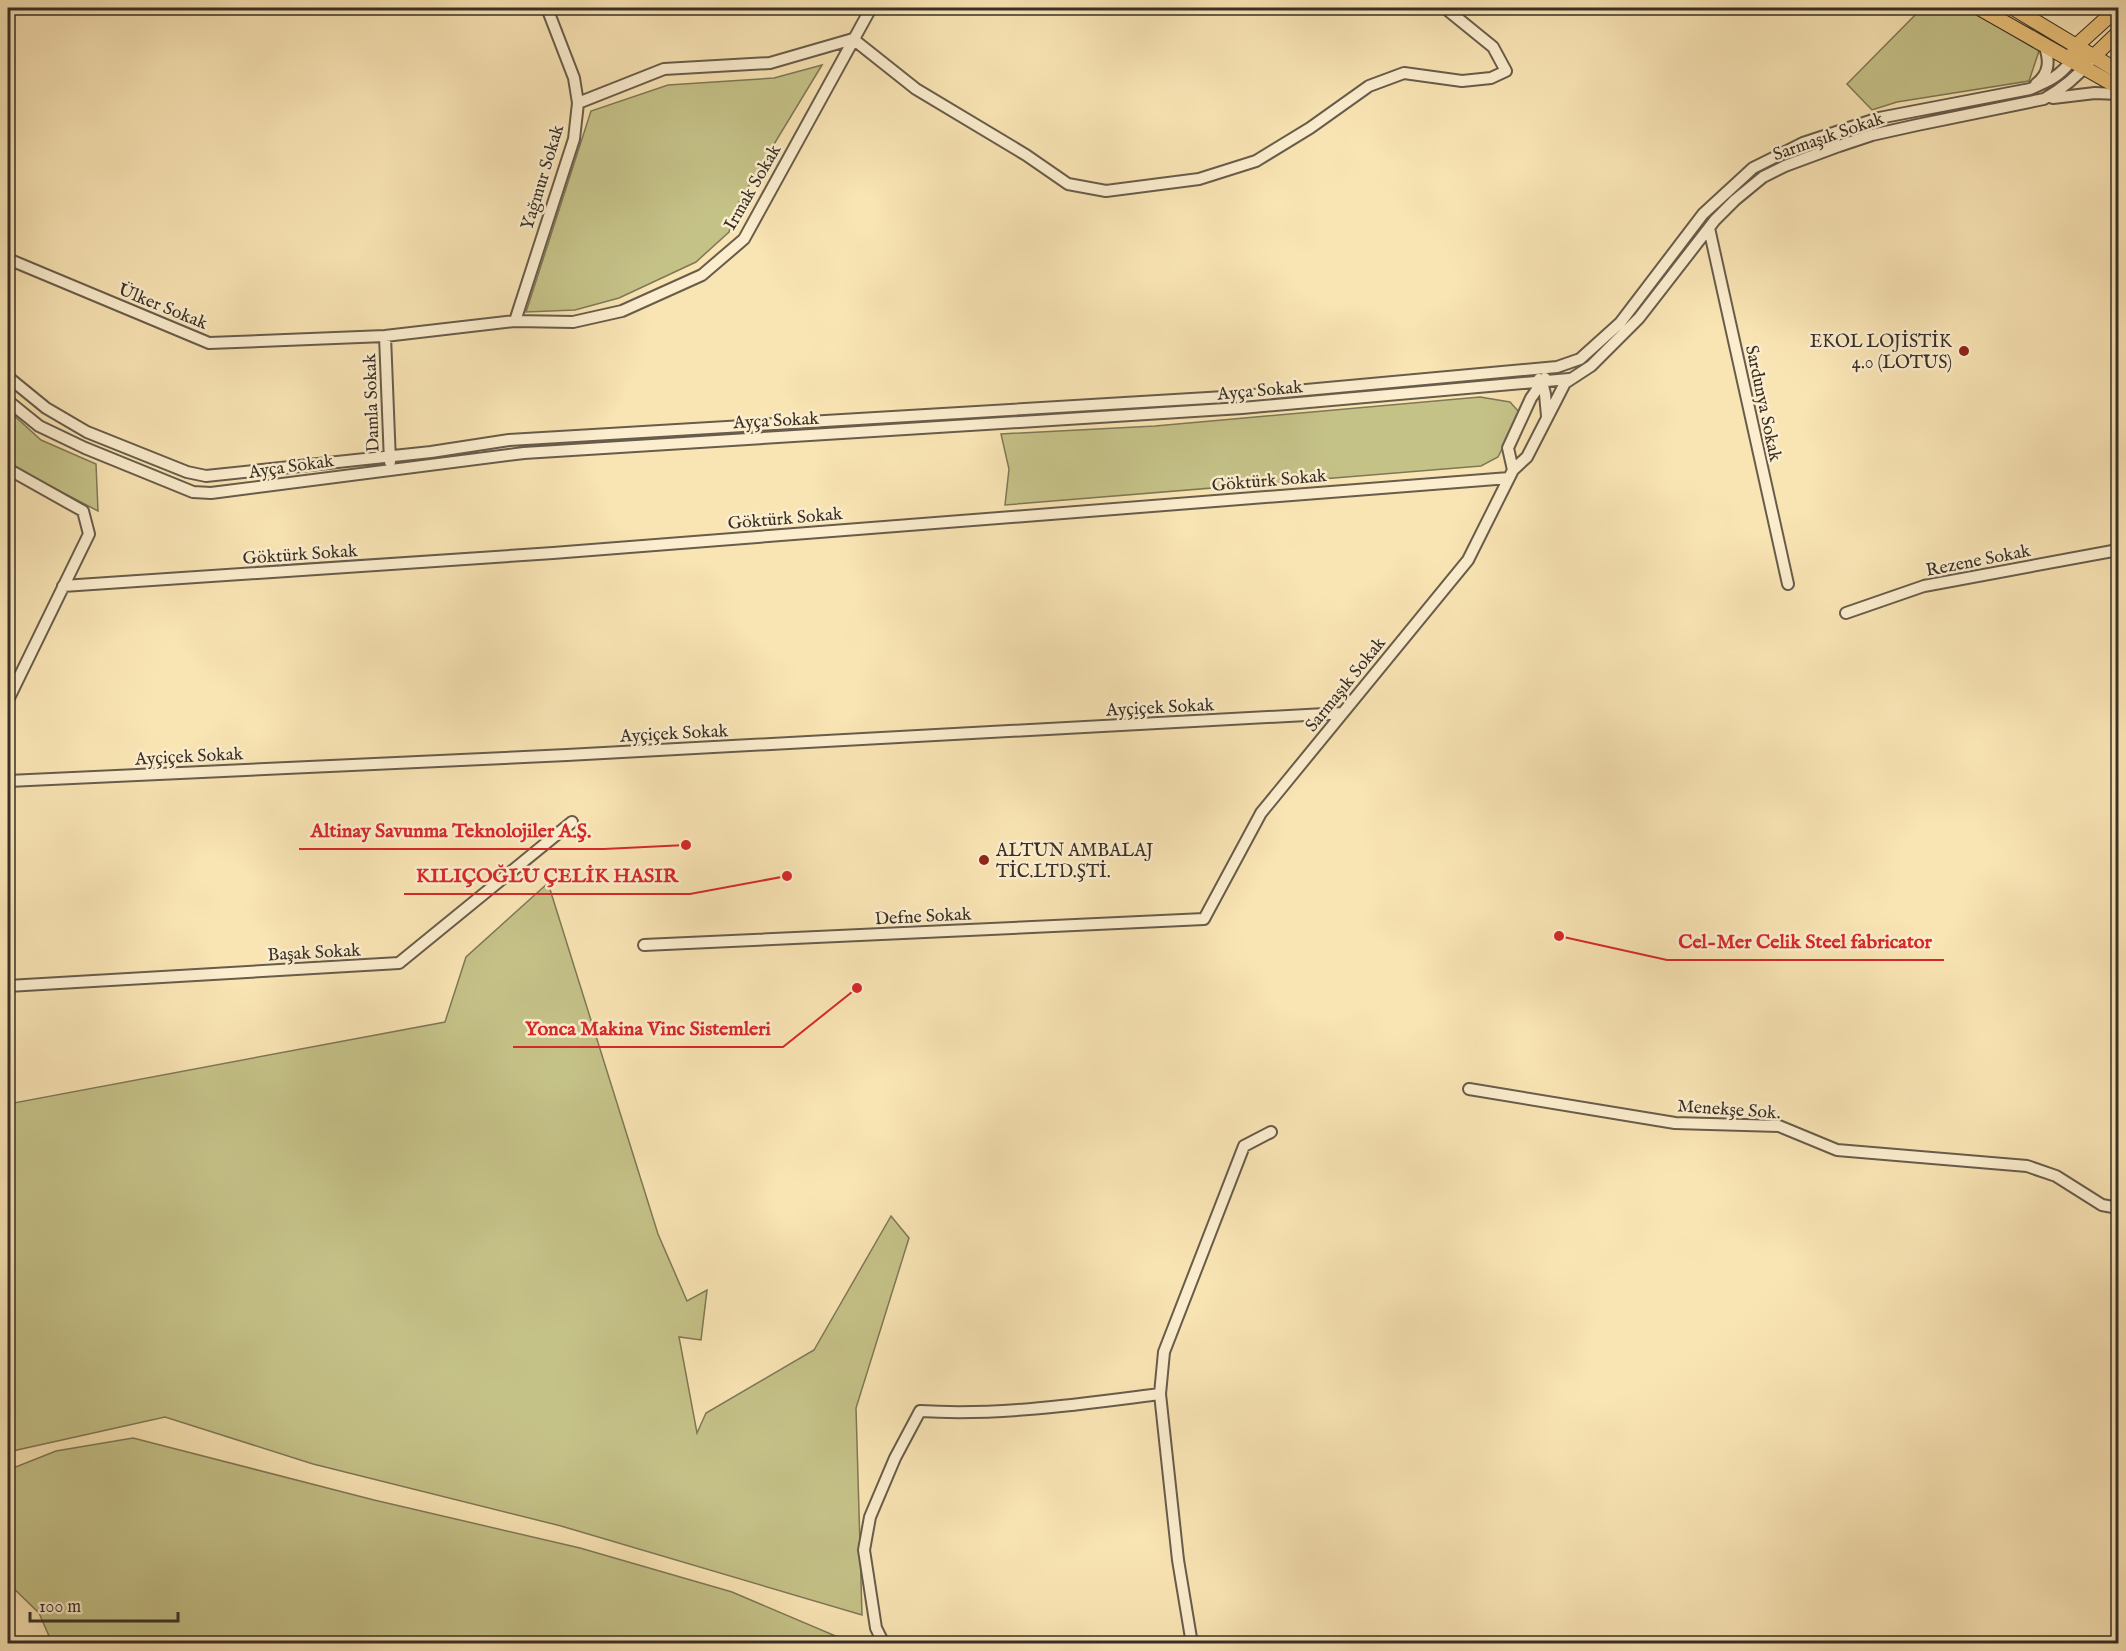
<svg xmlns="http://www.w3.org/2000/svg" width="2126" height="1651" font-family="'IM FELL English',serif">
<style>
.green{fill:#c5c288;stroke:#7e7857;stroke-width:1.5}
.lines{fill:none;stroke-linecap:round;stroke-linejoin:round}
.minor-casing{stroke:#685c4a;stroke-width:14}
.major-casing{stroke:#382f26;stroke-width:16}
.minor{stroke:#fbedce;stroke-width:10}
.major{stroke:#ecc27a;stroke-width:14}
.poi-dot{fill:#8f2418;stroke:#fbedce;stroke-width:2}
.labels{text-anchor:middle;stroke-width:5;stroke-linejoin:round;paint-order:stroke}
.street-label{font-size:18px;fill:#382f26;stroke:#fbedce}
.poi-label{font-size:18px;fill:#382f26;stroke:#fbedce;text-anchor:end}
.leader{fill:none;stroke:#d62828;stroke-width:2}
.callout-dot{fill:#d62828;stroke:#fbedce;stroke-width:2}
.callout-label{font-size:20px;text-anchor:middle;font-weight:bold;fill:#d62828;stroke:#fbedce;stroke-width:5;stroke-linejoin:round;paint-order:stroke}
</style>
<rect width="100%" height="100%" fill="#f9e4b4"/>
<filter id="stains"><feTurbulence type="fractalNoise" baseFrequency=".00333" numOctaves="4"/><feColorMatrix values="0 0 0 0 .2 0 0 0 0 .09 0 0 0 0 .02 0 0 0 .5 -.17"/></filter>
<radialGradient id="worn" r=".72"><stop offset=".6" stop-color="#630" stop-opacity="0"/><stop offset="1" stop-color="#630" stop-opacity=".3"/></radialGradient>
<path class="green" d="M1922,8H1967L2039,51L2029,81L1897,102L1872,110L1847,84Z
M822,65L736,207L729,232L696,262L619,298L575,310L526,312L591,111L668,85L774,78Z
M1480,397L1510,402L1520,413L1498,457L1481,466L1005,505L1009,469L1001,434L1155,426Z
M8,410L41,440L96,464L98,511L8,464Z
M548,883L658,1234L687,1301L707,1290L701,1340L679,1337L697,1433L706,1413L814,1350L891,1216L909,1238L856,1408L862,1615L561,1526L313,1464L165,1417L8,1452V1104L445,1022L466,957Z
M133,1438L374,1500L580,1548L732,1592L852,1643H52L39,1613L8,1583V1470L56,1451Z"/>
<g class="lines">
<g class="minor-casing">
<path id="minor" d="M853,39L916,89L1026,155L1068,184L1106,191L1199,179L1256,161L1310,128L1369,86L1404,73L1462,81L1491,78L1506,71L1493,47L1445,8
M2036,84C2050,73 2050,60 2044,45
M2053,98L2095,93L2118,94
M578,103L664,69L770,63L853,39
M1709,228L1788,584
M8,259L209,343L385,336L515,321L573,322L622,311L702,275L744,239L871,8
M515,321L574,139L578,103L574,78L547,8
M385,336L390,462
M8,377L46,408L87,432L187,472L206,476L431,452L509,440L1241,396L1557,367L1580,359L1620,323L1703,214L1753,168L1803,143L1879,118L2030,89C2049,81 2059,77 2072,60
M1539,379L1542,381L1545,394L1547,416
M8,401L39,426L85,448L193,492L211,493L524,453L1242,408L1569,379
M8,469L83,511L89,534L8,700
M1513,470L1508,448L1531,398L1545,378
M63,586L553,553L1509,478
M1846,613L1924,586L2118,550
M8,781L567,755L1343,713
M644,945L1204,919L1261,813L1468,560L1513,470L1527,457L1565,383L1591,366L1639,318L1715,220L1735,200L1763,177L1785,166L1839,146L1872,135L1917,125L2044,99C2062,89 2076,78 2089,62
M8,986L399,963L572,822
M1469,1089L1675,1123L1779,1126L1837,1150L2027,1166L2056,1176L2102,1205L2118,1208
M884,1644L876,1628L864,1550L870,1517L895,1458L920,1411C1001,1416 1081,1404 1160,1394
M1192,1644L1178,1560L1160,1394L1164,1352L1244,1146L1271,1132"/>
</g>
<g class="major-casing">
<path id="major" d="M1979,8L2118,87
M2013,8L2118,71
M2074,52L2076,46L2118,8
M2086,57L2095,55L2118,33"/>
</g>
<use href="#minor" class="minor"/>
<use href="#major" class="major"/>
</g>
<g class="poi-dot">
<circle cx="1964" cy="351" r="6"/>
<circle cx="984" cy="860" r="6"/>
</g>
<g class="labels">
<g class="street-label">
<text transform="translate(1828 136) rotate(-19)" y="6">Sarmaşık Sokak</text>
<text transform="translate(542 177) rotate(-73)" y="6">Yağmur Sokak</text>
<text transform="translate(752 187) rotate(-60)" y="6">Irmak Sokak</text>
<text transform="translate(163 306) rotate(22)" y="6">Ülker Sokak</text>
<text transform="translate(1260 390) rotate(-5)" y="6">Ayça Sokak</text>
<text transform="translate(371 403) rotate(-92)" y="6">Damla Sokak</text>
<text transform="translate(1764 403) rotate(78)" y="6">Sardunya Sokak</text>
<text transform="translate(776 420) rotate(-3)" y="6">Ayça Sokak</text>
<text transform="translate(291 466) rotate(-8)" y="6">Ayça Sokak</text>
<text transform="translate(1269 480) rotate(-5)" y="6">Göktürk Sokak</text>
<text transform="translate(785 518) rotate(-5)" y="6">Göktürk Sokak</text>
<text transform="translate(300 554) rotate(-4)" y="6">Göktürk Sokak</text>
<text transform="translate(1978 560) rotate(-11)" y="6">Rezene Sokak</text>
<text transform="translate(1345 684) rotate(-51)" y="6">Sarmaşık Sokak</text>
<text transform="translate(1160 707) rotate(-3)" y="6">Ayçiçek Sokak</text>
<text transform="translate(674 733) rotate(-3)" y="6">Ayçiçek Sokak</text>
<text transform="translate(189 756) rotate(-3)" y="6">Ayçiçek Sokak</text>
<text transform="translate(923 916) rotate(-3)" y="6">Defne Sokak</text>
<text transform="translate(314 952) rotate(-3)" y="6">Başak Sokak</text>
<text transform="translate(1729 1109) rotate(4)" y="6">Menekşe Sok.</text>
</g>
<g class="poi-label">
<text x="1952" y="347">EKOL LOJİSTİK<tspan x="1952" dy="21">4.0 (LOTUS)</tspan></text>
<text x="996" y="856" text-anchor="start">ALTUN AMBALAJ<tspan x="996" dy="21">TİC.LTD.ŞTİ.</tspan></text>
</g>
</g>
<path class="leader" d="M686 845L604 849H299M787 876L690 894H404M1559 936L1667 960H1944M857 988L783 1047H513"/>
<g class="callout-dot">
<circle cx="686" cy="845" r="6"/>
<circle cx="787" cy="876" r="6"/>
<circle cx="1559" cy="936" r="6"/>
<circle cx="857" cy="988" r="6"/>
</g>
<g class="callout-label">
<text x="451" y="837">Altinay Savunma Teknolojiler A.Ş.</text>
<text x="547" y="882">KILIÇOĞLU ÇELİK HASIR</text>
<text x="1805" y="948">Cel-Mer Celik Steel fabricator</text>
<text x="648" y="1035">Yonca Makina Vinc Sistemleri</text>
</g>
<rect width="2126" height="1651" fill="none" stroke="#f9e4b4" stroke-width="30"/>
<rect x="9" y="9" width="2108" height="1633" fill="none" stroke="#382f26" stroke-width="3"/>
<rect x="15" y="15" width="2096" height="1621" fill="none" stroke="#382f26" stroke-width="1.5"/>
<path d="M30 1612v9h148v-9" fill="none" stroke="#382f26" stroke-width="3"/>
<text x="39" y="1612" font-size="18" fill="#382f26" stroke="#fbedce" stroke-width="4.5" paint-order="stroke">100 m</text>
<rect width="100%" height="100%" filter="url(#stains)"/>
<rect width="100%" height="100%" fill="url(#worn)"/>
</svg>
